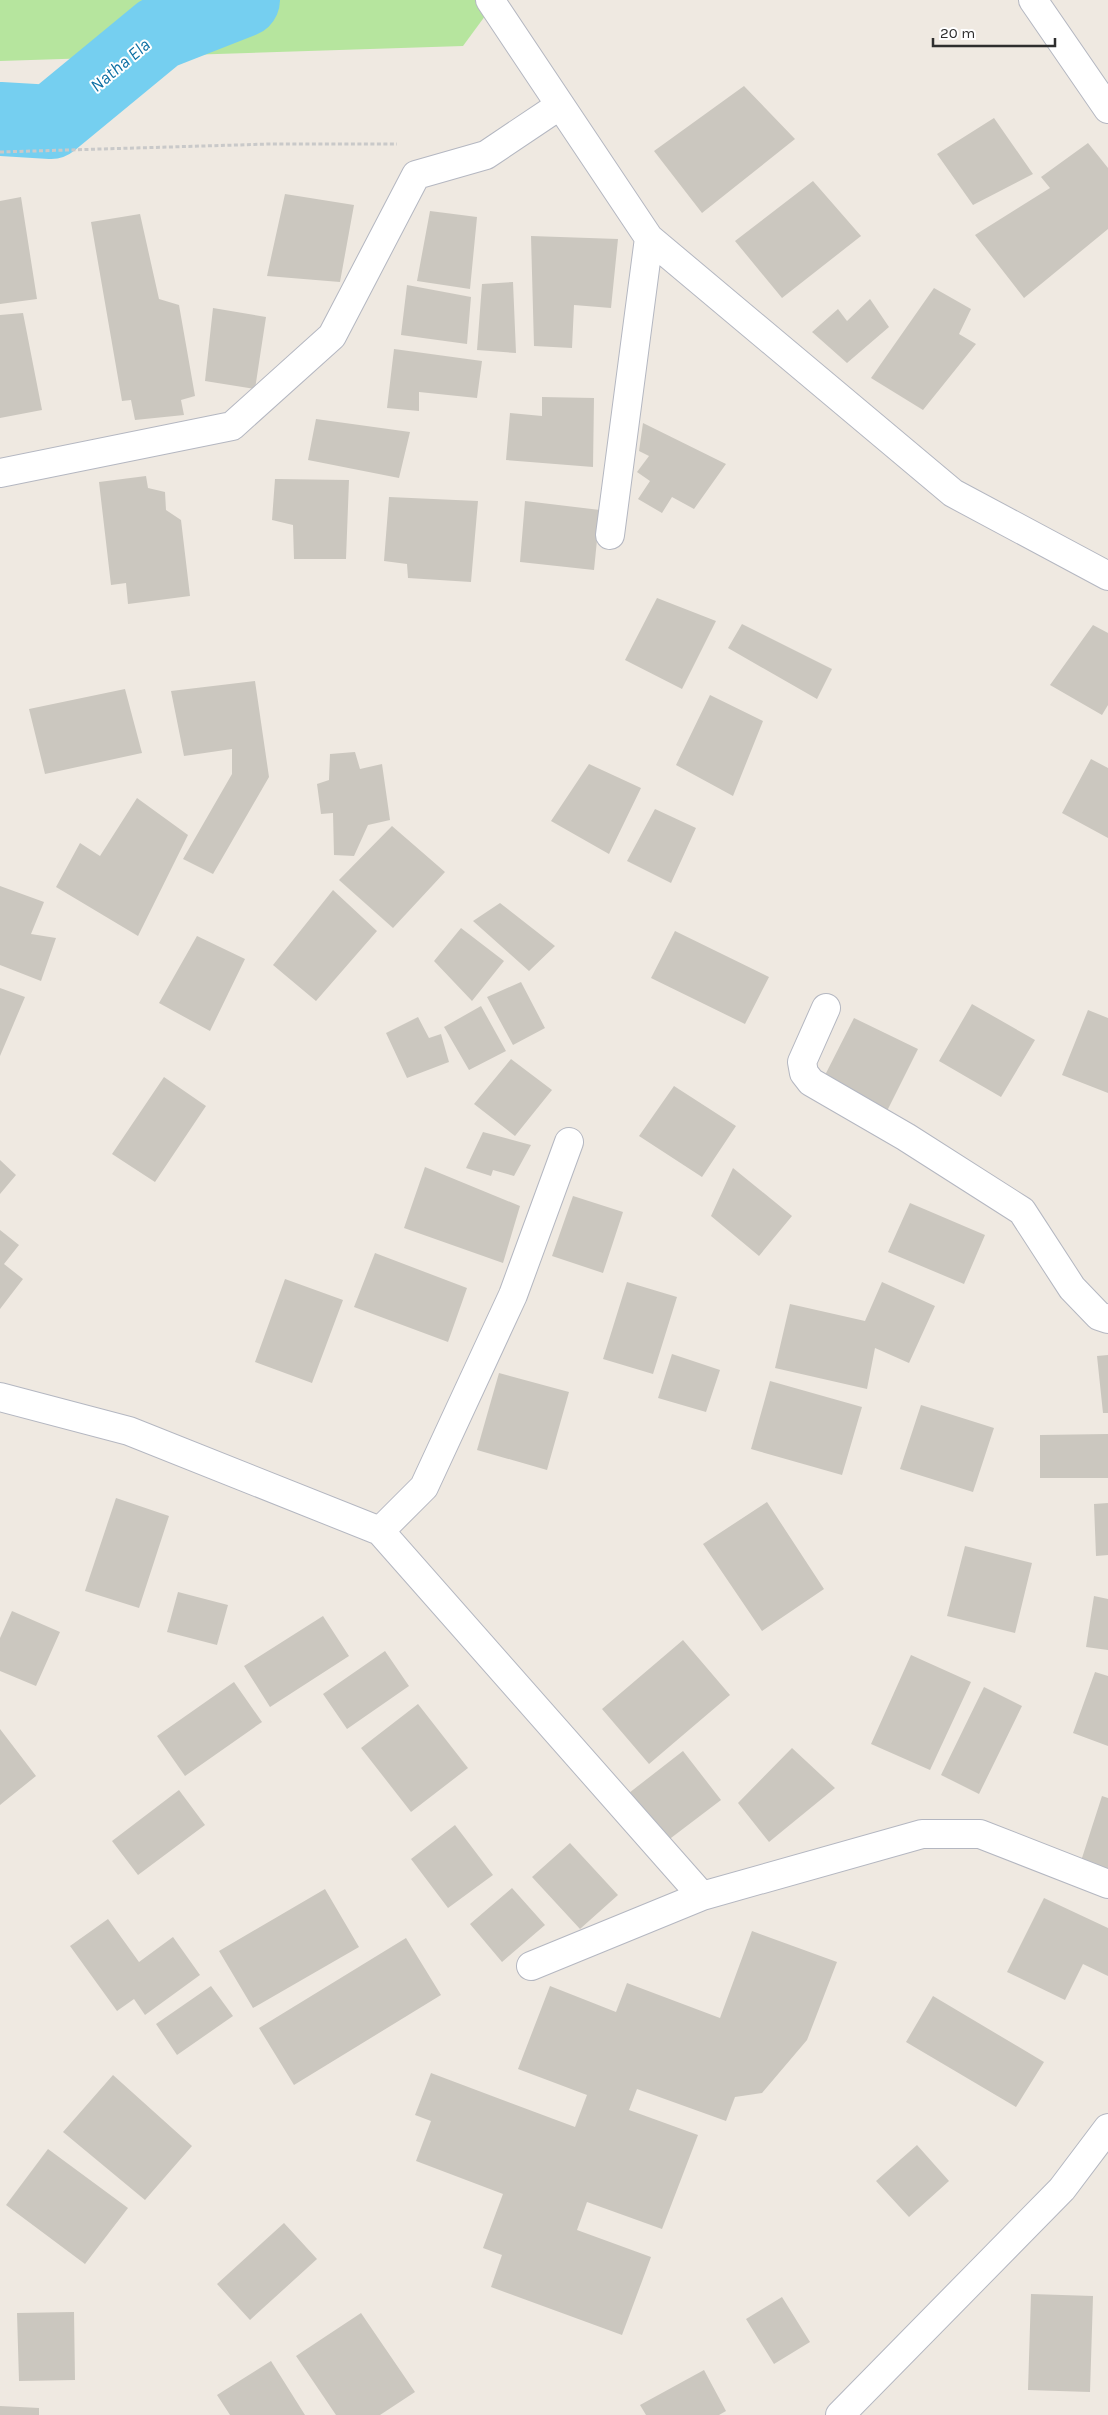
<svg xmlns="http://www.w3.org/2000/svg" width="1108" height="2415" font-family="Karla,sans-serif">
<style>
.green{fill:#b6e59e}
.lines{fill:none;stroke-linecap:round;stroke-linejoin:round}
.river{stroke:#75cff0;stroke-width:74}
.building{fill:#cbc7bf}
.minor-casing{stroke:#b4b7c1;stroke-width:30}
.path{stroke:#c9c9c9;stroke-width:3;stroke-dasharray:4 2.5;stroke-linecap:butt}
.minor{stroke:#fff;stroke-width:28}
.labels{text-anchor:middle;stroke-width:4;stroke-linejoin:round;paint-order:stroke}
.water-label{font-size:18px;font-style:italic;fill:#0d6fa3;stroke:#fff}
</style>
<rect width="100%" height="100%" fill="#efe9e1"/>
<path class="green" d="M0,0H486L488,12L463,46L0,61Z"/>
<g class="lines">
<path class="river" d="M0,119L51,122L159,33L243,0"/>
</g>
<path class="building" d="M744,86L795,139L702,213L654,151Z
M994,118L1033,174L973,205L937,154Z
M1088,143L1108,168V229L1024,298L975,235L1050,188L1041,177Z
M813,181L861,236L782,298L735,241Z
M285,194L354,205L340,282L267,276Z
M21,197L37,299L0,304V201Z
M430,211L477,217L470,289L417,281Z
M140,214L159,299L179,305L195,396L181,400L184,415L135,420L131,400L122,401L91,222Z
M531,236L618,239L611,308L574,305L572,348L534,346Z
M513,282L516,353L477,350L482,284Z
M407,285L471,297L467,344L401,335Z
M934,288L971,309L959,334L976,344L923,410L871,378Z
M870,299L889,327L847,363L812,332L838,309L847,321Z
M213,308L266,317L255,389L205,381Z
M23,313L42,410L0,418V315Z
M394,349L482,361L477,398L419,392V411L387,408Z
M542,397L594,398L593,467L506,460L510,413L542,416Z
M316,419L410,432L399,478L308,460Z
M643,423L726,464L694,509L672,497L662,513L638,499L650,481L637,472L649,456L639,451Z
M146,476L148,488L165,492L166,510L181,520L190,596L128,604L126,583L111,585L99,482Z
M275,479L349,480L346,559H294L293,525L272,520Z
M389,497L478,501L471,582L408,578L407,564L384,561Z
M525,501L600,510L594,570L520,562Z
M657,598L716,621L682,689L625,660Z
M742,624L832,669L817,699L728,648Z
M1093,625L1108,633V705L1102,715L1050,685Z
M255,681L269,777L213,874L183,859L232,774V749L184,756L171,691Z
M125,689L142,753L45,774L29,709Z
M710,695L763,721L733,796L676,765Z
M355,752L360,769L382,764L390,820L368,825L354,856L334,855L333,813L321,814L317,784L329,780L330,754Z
M1091,759L1108,768V838L1062,813Z
M589,764L641,788L609,854L551,821Z
M137,798L188,835L138,936L56,887L80,843L100,856Z
M655,809L696,828L671,883L627,861Z
M392,826L445,872L393,928L339,880Z
M0,886L44,902L31,934L56,938L41,981L0,965Z
M333,890L377,931L316,1001L273,965Z
M500,903L555,946L529,971L473,921Z
M461,928L504,961L472,1001L434,961Z
M675,931L769,977L745,1024L651,978Z
M197,936L245,959L210,1031L159,1003Z
M521,982L545,1028L513,1045L487,997Z
M0,988L25,997L0,1056Z
M972,1004L1035,1040L1001,1097L939,1061Z
M481,1006L506,1051L469,1070L444,1027Z
M1088,1010L1108,1018V1093L1062,1075Z
M418,1017L429,1038L441,1034L449,1062L407,1078L386,1033Z
M854,1018L918,1049L885,1115L821,1083Z
M511,1059L552,1090L515,1136L474,1104Z
M164,1077L206,1106L155,1182L112,1154Z
M674,1086L736,1126L702,1177L639,1136Z
M483,1132L531,1145L514,1176L493,1170L491,1176L466,1168Z
M0,1160L16,1175L0,1194Z
M425,1167L520,1206L503,1263L404,1228Z
M733,1168L792,1216L759,1256L711,1216Z
M573,1196L623,1212L603,1273L552,1256Z
M910,1203L985,1235L964,1284L888,1252Z
M0,1230L19,1245L4,1264L23,1279L0,1309Z
M375,1253L467,1288L448,1342L354,1307Z
M285,1279L343,1300L312,1383L255,1362Z
M627,1282L677,1297L653,1374L603,1359Z
M882,1282L935,1306L909,1363L875,1348L867,1389L775,1368L790,1304L865,1321Z
M672,1354L720,1370L706,1412L658,1398Z
M1108,1355V1413H1103L1097,1356Z
M499,1373L569,1392L547,1470L477,1450Z
M770,1381L862,1407L842,1475L751,1449Z
M921,1405L994,1428L973,1492L900,1469Z
M1108,1434V1478H1040V1435Z
M116,1498L169,1516L139,1608L85,1591Z
M767,1502L824,1589L762,1631L703,1544Z
M1108,1503V1555L1096,1556L1094,1504Z
M965,1546L1032,1563L1015,1633L947,1616Z
M178,1592L228,1605L217,1645L167,1632Z
M1094,1596L1108,1599V1650L1086,1647Z
M12,1611L60,1632L36,1686L0,1671V1638Z
M323,1616L349,1656L270,1707L244,1666Z
M683,1640L730,1695L649,1764L602,1709Z
M385,1651L409,1686L347,1729L323,1694Z
M911,1655L971,1682L930,1770L871,1744Z
M1095,1672L1108,1676V1746L1073,1733Z
M234,1682L262,1722L185,1776L157,1736Z
M984,1687L1022,1706L979,1794L941,1775Z
M418,1704L468,1768L411,1812L361,1748Z
M0,1729L36,1776L0,1805Z
M792,1748L835,1788L769,1842L738,1803Z
M683,1751L721,1800L667,1841L629,1793Z
M179,1790L205,1825L138,1875L112,1841Z
M1102,1796L1108,1798V1869L1081,1861Z
M455,1825L493,1875L448,1908L411,1859Z
M570,1843L618,1895L580,1929L532,1877Z
M512,1888L545,1925L502,1962L470,1924Z
M325,1889L359,1947L253,2008L219,1951Z
M1044,1898L1108,1928V1976L1083,1964L1065,2000L1007,1972Z
M108,1919L139,1962L173,1937L200,1975L145,2015L134,1999L117,2011L70,1946Z
M752,1931L837,1962L807,2040L762,2093L735,2097L726,2121L637,2089L629,2110L698,2135L662,2229L587,2202L577,2230L651,2257L622,2335L491,2287L502,2255L483,2248L503,2194L416,2161L431,2121L415,2115L431,2073L575,2127L587,2095L518,2069L550,1986L616,2012L627,1983L720,2018Z
M406,1938L441,1995L294,2085L259,2028Z
M211,1986L233,2016L177,2055L156,2024Z
M933,1996L1044,2062L1016,2107L906,2042Z
M113,2075L192,2146L145,2200L63,2132Z
M917,2145L949,2181L909,2217L876,2181Z
M48,2149L128,2208L85,2264L6,2205Z
M284,2223L317,2259L250,2320L217,2284Z
M1031,2294L1093,2296L1090,2392L1028,2390Z
M782,2297L810,2342L774,2364L746,2319Z
M74,2312L75,2380L19,2381L17,2313Z
M361,2313L415,2392L380,2415H336L296,2356Z
M271,2361L305,2415H230L217,2395Z
M704,2370L726,2411L719,2415H646L640,2405Z
M0,2406L39,2408V2415H0Z"/>
<g class="lines">
<g class="minor-casing">
<path id="minor" d="M490,0L649,238L610,535
M1033,0L1108,109
M649,238L953,493L1108,576
M0,473L232,426L332,336L416,175L486,155L559,106
M826,1008L802,1062L804,1073L811,1082L906,1137L1022,1211L1072,1288L1099,1316L1108,1319
M0,1397L129,1431L380,1531L702,1896L922,1834H980L1108,1884
M380,1531L424,1487L513,1295L569,1142
M531,1966L702,1896
M840,2415L1062,2189L1108,2128"/>
</g>
<path class="path" d="M0,152L270,144H397"/>
<use href="#minor" class="minor"/>
</g>
<g class="labels">
<g class="water-label">
<text transform="translate(120 65) rotate(-40)" y="6">Natha Ela</text>
</g>
</g>
<path d="M933 38v8h122v-8" fill="none" stroke="#2e2e2e" stroke-width="2.5"/>
<text x="940" y="38" font-size="15" fill="#2e2e2e" stroke="#ffffff" stroke-width="4" paint-order="stroke">20 m</text>
</svg>
